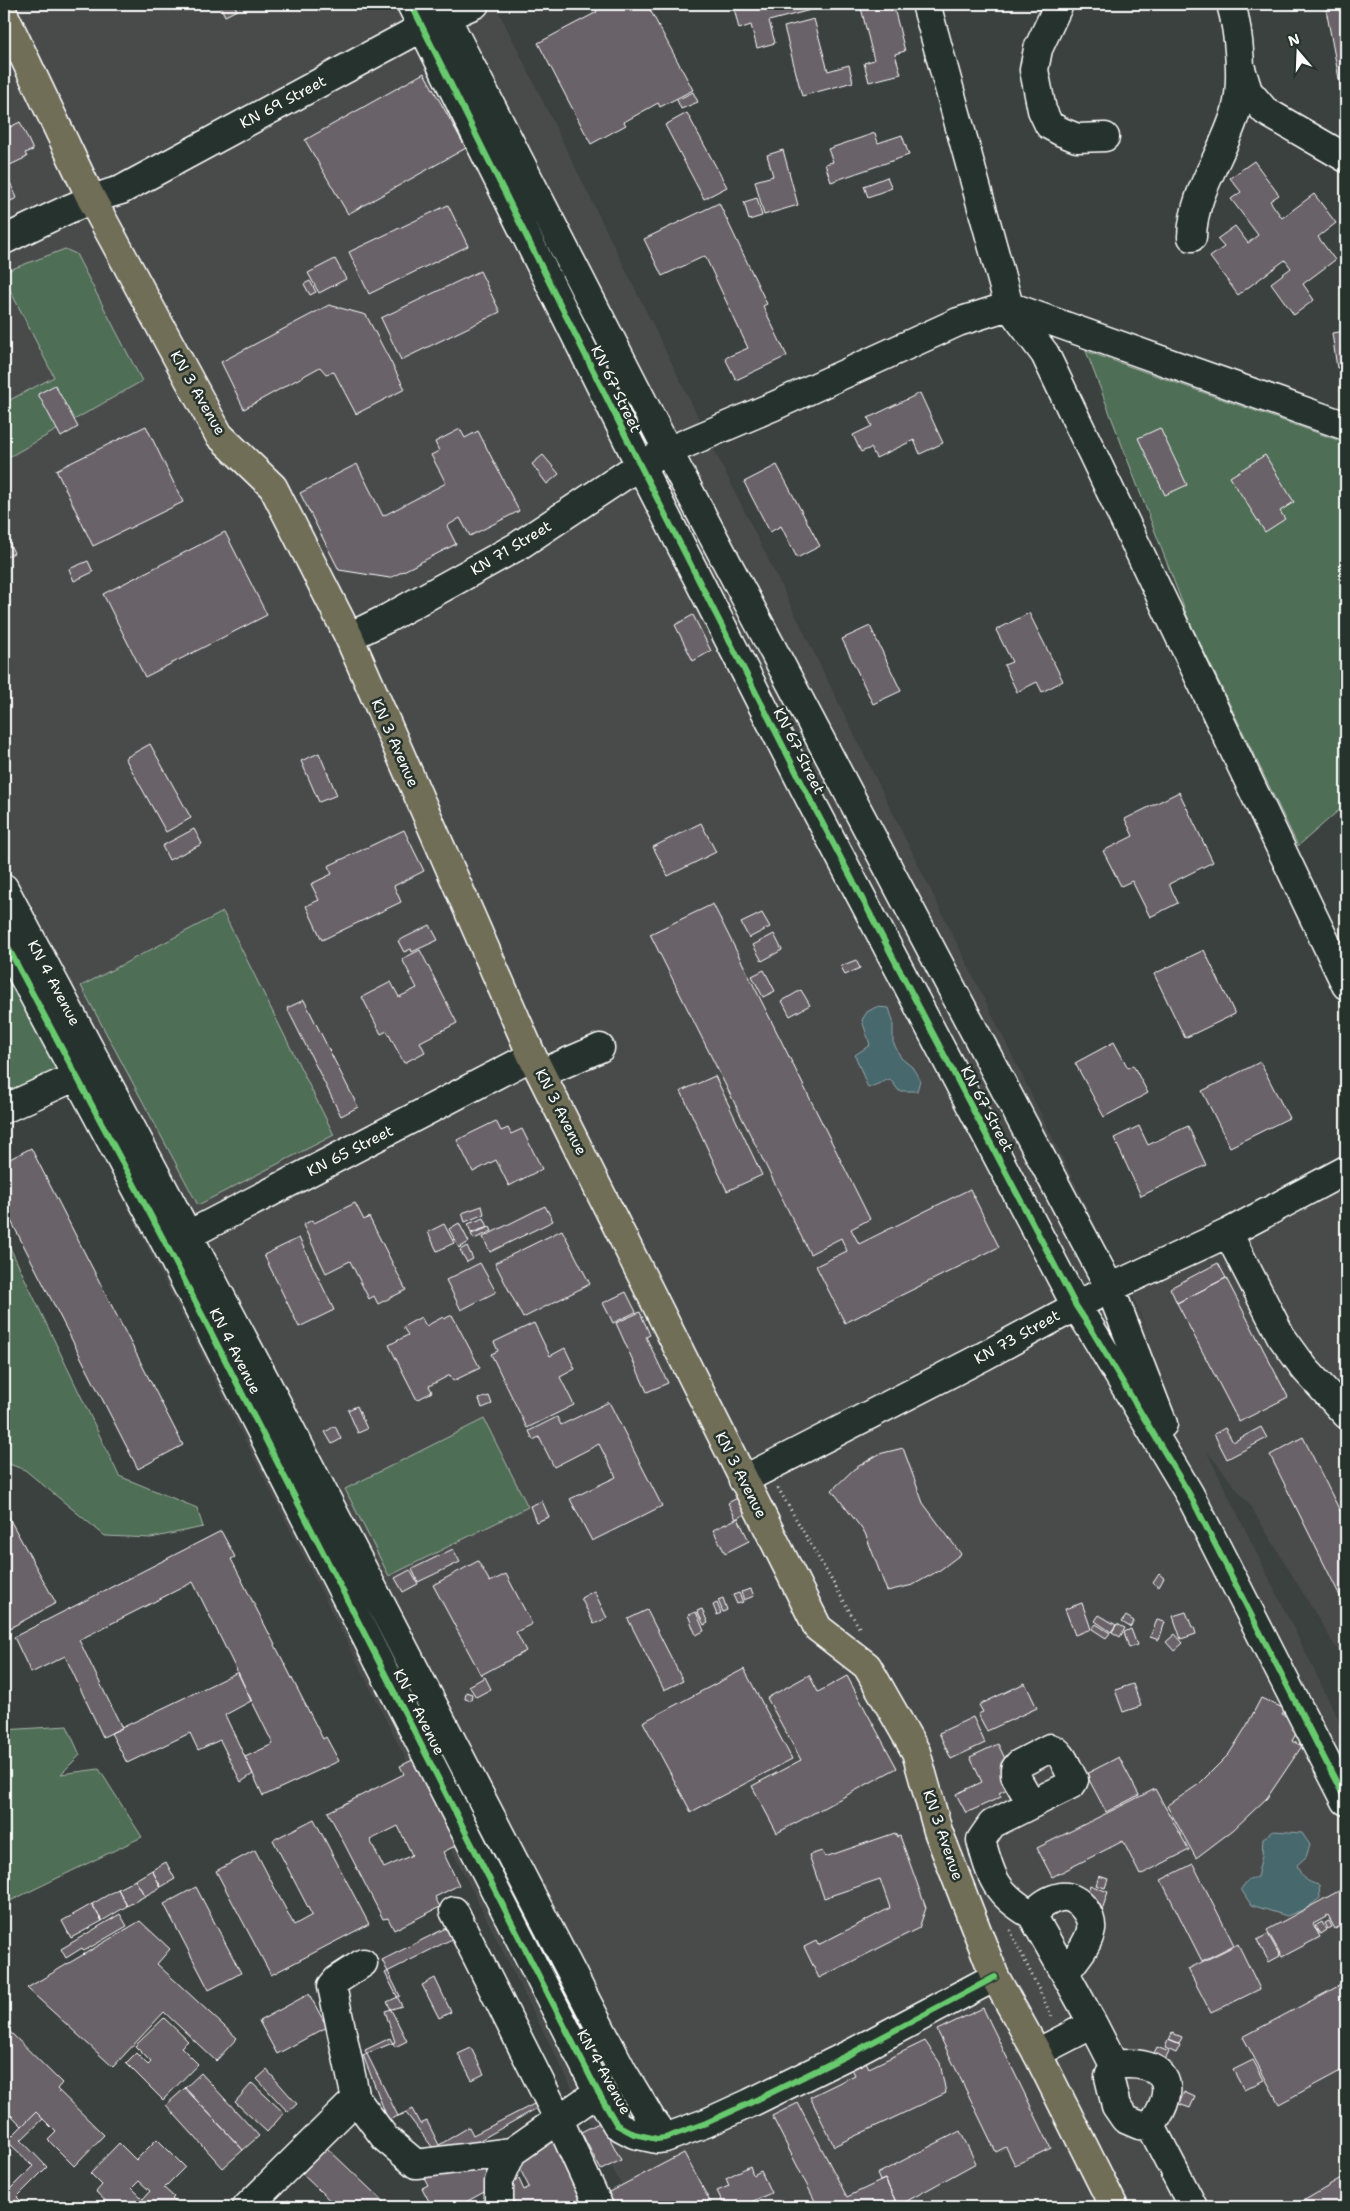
<svg xmlns="http://www.w3.org/2000/svg" width="1350" height="2211" font-family="'Shantell Sans',sans-serif">
<style>
.built{fill:#494b4c}
.green{fill:#506e57;stroke:#a8b6ab}
.water{fill:#47686d;stroke:#91a4a7}
.building{fill:#6b6269;stroke:#fff;fill-rule:evenodd}
.lines{fill:none;stroke-linecap:round;stroke-linejoin:round}
.minor-casing{stroke:#fff;stroke-width:31}
.major-casing{stroke:#fff;stroke-width:31}
.path{stroke:#fff;stroke-width:3;stroke-dasharray:1 4;stroke-linecap:butt}
.minor{stroke:#26332d;stroke-width:28}
.major{stroke:#716e59;stroke-width:28}
.cycleway-casing{stroke:#26332d;stroke-width:9}
.cycleway{stroke:#67ca6e;stroke-width:6}
.labels{text-anchor:middle;stroke-width:5;stroke-linejoin:round;paint-order:stroke}
.street-label{font-size:15px;fill:#fff;stroke:#26332d}
</style>
<rect width="100%" height="100%" fill="#3b413f"/>
<filter id="ink" filterUnits="userSpaceOnUse"><feTurbulence type="fractalNoise" baseFrequency=".02" numOctaves="2"/><feDisplacementMap in="SourceGraphic" scale="10" xChannelSelector="R" yChannelSelector="G"/><feConvolveMatrix kernelMatrix="1 2 1 2 8 2 1 2 1" color-interpolation-filters="sRGB"/></filter>
<g filter="url(#ink)">
<path class="built" d="M4,4H495L1149,1334L1130,1290L1220,1247L1246,1242L1247,1236L1346,1182V1664L1251,1507L1206,1450L1346,1735V2207H632L51,1056L4,1088Z"/>
<path class="green" d="M65,249L76,254L142,381L4,460V403L54,377L4,278V272Z
M1086,351L1346,443V804L1298,846L1188,618Z
M223,912L334,1135L198,1205L81,986Z
M4,964L62,1077L4,1104Z
M4,1235L119,1476L197,1508L203,1527L151,1538L105,1536L25,1470L4,1462Z
M484,1419L528,1507L389,1576L345,1489Z
M67,1726L80,1755L61,1774L99,1769L142,1837L4,1904V1730Z"/>
<path class="water" d="M876,1007L889,1008L893,1021V1042L901,1058L912,1067L920,1080L917,1091H899L890,1079L868,1088L855,1055L870,1045L862,1020L867,1012Z
M1274,1831L1302,1833L1310,1845L1306,1857L1297,1865C1301,1877 1306,1882 1319,1885L1320,1898L1307,1908L1287,1916L1251,1905L1241,1889L1247,1881L1257,1877L1262,1855L1263,1838Z"/>
<path class="building" d="M219,4H234L237,10L225,16Z
M593,4H647L693,90L660,107L658,103L624,122L626,125L591,144L538,43L597,12Z
M733,4H833L769,21L775,43L757,48L751,25L739,29Z
M860,4H893L905,51L895,54L901,74L869,82L864,63L874,60Z
M1325,4H1346V94L1342,95Z
M814,19L828,71L849,65L853,82L802,96L784,27Z
M424,73L466,148L348,214L305,140Z
M693,92L698,102L681,109L677,100Z
M687,113L727,187L704,199L665,125Z
M20,122L33,150L25,153L27,157L10,165L8,161L4,163V130Z
M875,133L878,143L902,135L909,155L831,182L825,164L833,162L828,149Z
M783,150L798,205L764,215L755,181L773,176L767,155Z
M1254,161L1279,195L1270,201L1282,218L1314,194L1336,223L1318,237L1335,260L1303,284L1314,300L1294,315L1271,283L1291,268L1285,260L1238,295L1210,257L1224,247L1217,239L1235,226L1248,243L1258,235L1231,199L1241,192L1230,178Z
M4,169L17,198L4,204Z
M887,177L892,188L868,197L864,186Z
M757,198L762,216L749,220L744,202Z
M719,203L767,304L763,306L787,356L736,380L725,358L748,348L705,256L662,276L644,239Z
M448,205L468,246L369,294L349,252Z
M335,259L346,279L319,293L308,273Z
M480,271L500,312L401,360L381,318Z
M310,281L316,292L310,295L304,284Z
M329,305L366,315L405,389L356,414L334,372L326,374L320,367L244,409L221,362Z
M1346,331V367L1337,368L1332,333Z
M55,385L78,427L61,437L38,394Z
M920,393L943,443L920,454L914,440L876,458L871,448L861,452L853,435L872,426L868,418Z
M146,426L183,502L93,546L56,470Z
M1160,428L1187,485L1165,495L1138,438Z
M460,429L465,438L478,431L519,511L470,536L460,518L447,526L456,544L390,578L339,570L300,493L357,464L383,516L446,483L431,455L439,451L435,442Z
M543,455L559,474L547,484L532,464Z
M1265,455L1294,502L1280,511L1285,519L1265,532L1230,477Z
M777,465L820,546L797,558L781,526L770,532L744,482Z
M225,532L267,615L145,677L103,594Z
M5,534L14,553L4,558V535Z
M88,561L93,572L74,581L69,569Z
M1029,613L1063,681L1042,692L1037,682L1017,692L1004,665L1012,662L996,630Z
M693,615L711,651L693,661L675,625Z
M870,626L901,691L873,704L842,639Z
M150,744L191,818L166,832L125,758Z
M319,753L337,795L319,802L301,761Z
M1179,792L1213,862L1169,884L1178,903L1150,917L1132,881L1121,886L1103,851L1133,836L1125,819Z
M701,823L716,852L668,876L653,847Z
M194,829L202,844L169,860L162,846Z
M404,830L424,871L394,886L401,902L322,940L306,906L319,900L311,884L332,874L328,866Z
M713,904L870,1219L851,1229L859,1244L970,1189L999,1247L845,1323L816,1266L847,1251L841,1238L810,1254L650,934Z
M762,913L770,927L749,938L741,923Z
M430,925L438,940L412,952L411,949L404,952L398,941Z
M774,934L782,950L762,961L753,945Z
M420,950L457,1023L420,1042L425,1052L404,1063L387,1031L381,1034L362,997L391,982L399,997L417,988L402,959Z
M1204,950L1235,1014L1185,1038L1154,974Z
M856,960L860,968L845,975L841,966Z
M764,970L775,991L763,997L752,976Z
M801,990L810,1005L790,1016L782,1001Z
M304,1000L358,1107L341,1116L287,1008Z
M1114,1042L1128,1068L1133,1065L1148,1093L1104,1117L1075,1063Z
M1260,1062L1289,1118L1230,1147L1202,1091Z
M715,1076L762,1175L727,1191L681,1091Z
M496,1121L501,1131L508,1128L511,1134L522,1129L542,1169L509,1186L496,1160L473,1172L457,1140Z
M1139,1126L1148,1145L1188,1126L1206,1165L1141,1196L1114,1138Z
M31,1148L183,1445L138,1469L4,1207V1162Z
M355,1203L364,1220L369,1217L406,1290L378,1304L374,1296L369,1299L350,1261L326,1273L303,1225L312,1220L314,1223Z
M482,1206L484,1214L465,1222L462,1213Z
M545,1206L553,1221L490,1252L483,1237Z
M484,1218L488,1227L471,1233L468,1224Z
M459,1223L469,1242L459,1248L449,1229Z
M444,1224L454,1243L437,1251L428,1232Z
M490,1227L492,1231L474,1239L471,1234Z
M562,1230L590,1284L523,1318L495,1263Z
M299,1238L334,1310L299,1327L264,1255Z
M467,1246L473,1259L467,1262L460,1250Z
M480,1263L496,1292L461,1310L446,1280Z
M1218,1263L1226,1278L1177,1303L1170,1288Z
M1226,1278L1288,1397L1239,1422L1177,1303Z
M626,1292L636,1312L613,1323L603,1303Z
M640,1312L650,1335L646,1337L668,1383L647,1392L616,1323Z
M452,1315L480,1368L453,1381L450,1375L429,1386L432,1392L417,1400L389,1345L408,1335L403,1327L421,1317L426,1326L443,1317L444,1319Z
M534,1323L550,1356L565,1348L575,1369L560,1377L574,1405L527,1428L491,1354L498,1351L494,1342Z
M489,1396L492,1404L482,1408L479,1399Z
M609,1402L662,1506L592,1541L570,1499L616,1477L599,1444L554,1467L539,1437L533,1440L529,1431L557,1417L561,1425Z
M357,1406L367,1429L358,1433L348,1410Z
M335,1426L341,1439L332,1444L325,1432Z
M1261,1427L1267,1438L1227,1459L1214,1434L1225,1428L1233,1442Z
M1303,1437L1346,1523V1608L1270,1455Z
M903,1448L923,1503L961,1554L940,1570L913,1585L887,1591L865,1533L832,1490L854,1469L879,1454Z
M739,1497L747,1513L736,1519L728,1503Z
M542,1501L549,1517L536,1522L530,1506Z
M4,1509L56,1603L10,1628L4,1617Z
M738,1518L749,1541L725,1553L713,1530Z
M221,1531L235,1557L231,1559L323,1739L326,1737L339,1761L263,1796L245,1757L273,1744L193,1582L79,1640L122,1728L103,1737L65,1656L31,1673L14,1637Z
M453,1549L460,1562L418,1582L412,1569Z
M478,1561L490,1582L506,1574L532,1624L516,1632L526,1651L481,1675L433,1585Z
M410,1570L418,1584L403,1592L395,1578Z
M1159,1574L1164,1578L1159,1587L1153,1583Z
M751,1589L754,1596L744,1600L741,1592Z
M594,1591L607,1618L594,1624L581,1598Z
M739,1593L743,1602L737,1604L733,1595Z
M723,1598L727,1610L723,1612L718,1600Z
M717,1603L721,1613L717,1615L713,1605Z
M1082,1603L1091,1629L1075,1635L1065,1609Z
M702,1609L708,1623L704,1625L697,1611Z
M647,1610L683,1681L664,1690L628,1619Z
M696,1612L704,1631L696,1635L688,1615Z
M1186,1612L1192,1627H1194L1196,1634L1181,1639L1173,1616Z
M1099,1615L1116,1625L1111,1632L1095,1621Z
M1126,1616L1134,1621L1130,1627L1122,1622Z
M1157,1620L1165,1622L1159,1640L1150,1637Z
M1096,1624L1110,1633L1106,1638L1092,1629Z
M1117,1624L1125,1628L1120,1637L1112,1632Z
M1131,1629L1137,1645L1129,1648L1124,1632Z
M1175,1634L1183,1643L1174,1651L1166,1642Z
M744,1669L792,1759L691,1812L643,1722Z
M238,1672L251,1701L225,1715L253,1774L241,1782L220,1740L198,1750L190,1733L127,1763L111,1733Z
M809,1675L818,1692L847,1676L897,1768L777,1833L752,1786L801,1760L767,1698Z
M485,1677L491,1689L476,1697L469,1686Z
M1025,1683L1037,1708L987,1731L978,1714L983,1712L979,1705Z
M1133,1684L1141,1706L1123,1712L1115,1690Z
M466,1692L472,1694L471,1700L465,1699Z
M1261,1698L1285,1709L1282,1714L1301,1724L1292,1741L1302,1746L1267,1798L1233,1830L1196,1858L1167,1806L1199,1784L1229,1754L1246,1727Z
M973,1717L985,1743L951,1759L939,1733Z
M998,1744L1017,1784L999,1793L1001,1797L966,1813L956,1794L982,1782L970,1757Z
M421,1756L465,1841L443,1852L459,1885L435,1897L440,1907L394,1930L388,1918L383,1919L328,1812L404,1774L400,1766ZM398,1826L412,1855L384,1868L370,1840Z
M1119,1757L1139,1795L1106,1812L1086,1774Z
M1155,1789L1189,1850L1140,1875L1123,1841L1052,1877L1037,1848Z
M314,1819L369,1924L271,1975L216,1871L255,1850L294,1925L312,1915L273,1840Z
M895,1833L897,1837L900,1836L926,1908L919,1928L819,1978L804,1947L816,1941L818,1945L890,1908L880,1879L824,1898L809,1855L822,1851L825,1857Z
M166,1862L175,1879L161,1887L152,1870Z
M1193,1864L1234,1945L1202,1961L1161,1880Z
M152,1870L161,1887L145,1896L135,1880Z
M1099,1876L1108,1879L1105,1888L1096,1885Z
M135,1880L145,1896L127,1906L118,1889Z
M1090,1885L1108,1892L1101,1913L1083,1906Z
M196,1887L241,1973L209,1990L164,1904Z
M1346,1887V1923L1335,1929L1328,1916L1313,1924L1320,1937L1282,1957L1267,1930Z
M118,1889L127,1906L102,1921L92,1904Z
M92,1904L102,1921L71,1938L62,1921Z
M120,1914L127,1926L84,1951L82,1948L66,1958L61,1949Z
M140,1921L170,1949L157,1964L237,2038L216,2061L164,2012L113,2067L27,1988Z
M1329,1921L1332,1927L1328,1929L1325,1923Z
M1322,1922L1326,1930L1320,1934L1315,1926Z
M448,1927L538,2102L473,2135L469,2127L439,2145L427,2121L420,2124L412,2109L398,2116L365,2050L390,2038L395,2047L407,2041L387,2002L400,1996L382,1960ZM435,1978L451,2012L439,2018L422,1985ZM471,2048L484,2074L472,2080L458,2054Z
M1268,1934L1280,1956L1269,1962L1257,1940Z
M452,1939L539,2107L443,2161L406,2113L388,2120L363,2055L395,2042L385,2011L402,2006L385,1973Z
M1238,1944L1260,1989L1211,2013L1188,1969Z
M1346,1982V2068L1279,2104L1243,2037Z
M309,1994L327,2027L277,2054L259,2021Z
M983,2008L1051,2148L1015,2165L1006,2147L996,2152L937,2030Z
M164,2018L188,2041L181,2047L198,2064L163,2100L126,2063L136,2053L148,2065L151,2062L135,2046Z
M4,2026L62,2083L57,2089L104,2135L74,2166L48,2140L56,2132L36,2112L22,2126L4,2108Z
M1172,2033L1182,2037L1179,2044L1169,2040Z
M1168,2040L1180,2045L1176,2053L1165,2048Z
M925,2041L940,2063L946,2093L834,2146L810,2097L855,2075L851,2067L865,2060L869,2068Z
M1157,2047L1169,2052L1165,2060L1153,2055Z
M1253,2060L1264,2080L1244,2090L1233,2070Z
M267,2070L297,2104L288,2112L257,2079Z
M201,2073L259,2136L243,2150L185,2088Z
M252,2083L284,2113L267,2132L235,2102Z
M185,2088L243,2150L223,2168L166,2105Z
M1184,2092L1195,2097L1190,2108L1179,2104Z
M798,2103L847,2197L885,2179L898,2206L818,2207L772,2116Z
M36,2112L43,2119L21,2140L47,2167L17,2197L27,2207H12L4,2199V2195L33,2166L7,2141Z
M601,2122L621,2160L601,2170L581,2132Z
M960,2131L976,2163L898,2206L885,2179L880,2181L877,2174Z
M157,2139L185,2167L164,2188L174,2197L172,2199L181,2207H112L96,2192L102,2185L90,2173L119,2143L136,2160ZM139,2181L150,2191L143,2199L132,2188Z
M555,2141L589,2207H539L537,2202L527,2207H512L506,2185L519,2179L524,2190L529,2187L516,2161Z
M327,2148L389,2207H337L302,2174Z
M684,2153L713,2207H682L681,2205L676,2207H615L607,2193Z
M481,2161L494,2185L486,2191L457,2207H451L448,2203L440,2207H432L422,2188L428,2185L421,2172L438,2163L445,2176L471,2162Z
M750,2166L753,2175L761,2171L771,2193L740,2207H725L717,2191L729,2186L726,2178Z
M1346,2176V2207H1293Z
M288,2200L295,2207H281Z"/>
<g class="lines">
<g class="minor-casing">
<path id="minor" d="M411,4L640,465L813,805L1076,1306L1091,1329L1190,1495L1346,1801
M439,4L668,451L1110,1288L1163,1424
M926,4L1009,306L1045,354L1346,985
M1059,4L1038,49L1034,70L1042,110L1049,125L1062,132L1077,138L1105,137
M1241,69L1248,91L1265,111L1346,158
M1192,237C1193,191 1224,154 1236,111C1244,82 1239,32 1231,4
M4,240C42,222 80,201 121,190L423,27L475,4
M349,637L388,618L518,546L640,465L668,451L774,406L958,322L1009,306L1346,426
M4,888L266,1382L623,2072L651,2119L665,2138
M4,940L167,1246L598,2092L617,2125L634,2134L657,2139L665,2138L706,2123L750,2103L854,2052L995,1977
M542,1073L600,1048
M4,1109L77,1076
M1228,1233L1281,1336L1305,1369L1346,1414
M173,1243L532,1056
M743,1480L984,1356L1110,1288L1228,1233L1346,1170
M1031,1803L1015,1775V1769L1019,1764L1050,1748C1063,1751 1067,1769 1074,1780L1072,1784L992,1824L981,1840C991,1878 996,1894 1032,1915
M454,1911L559,2120L599,2207
M1065,1973L1032,1915C1039,1907 1049,1899 1061,1897C1078,1895 1093,1915 1091,1930C1088,1946 1074,1960 1065,1973L1093,2024
M1037,2053L1093,2024L1114,2065L1109,2077L1116,2106L1125,2119L1139,2125L1151,2126L1193,2207
M1114,2065C1164,2059 1182,2084 1151,2126
M356,2099L332,1986L337,1980L363,1963
M247,2207L356,2099L385,2138L416,2164L512,2152L598,2092
M499,2207V2181L512,2152"/>
</g>
<g class="major-casing">
<path id="major" d="M4,15L91,198L219,435L273,487L349,637L532,1056L818,1628L867,1666L916,1752L938,1831L995,1977L1037,2053L1114,2207"/>
</g>
<path class="path" d="M778,1488L860,1629
M1010,1930L1053,2019"/>
<use href="#minor" class="minor"/>
<use href="#major" class="major"/>
<g class="cycleway-casing">
<path id="cycleway" d="M411,4L640,465L813,805L1076,1306L1091,1329L1190,1495L1346,1801
M4,940L167,1246L598,2092L617,2125L634,2134L657,2139L665,2138L706,2123L750,2103L854,2052L995,1977"/>
</g>
<use href="#cycleway" class="cycleway"/>
</g>
</g>
<g class="labels">
<g class="street-label">
<text transform="translate(283 102) rotate(-28)" y="5">KN 69 Street</text>
<text transform="translate(616 389) rotate(64)" y="5">KN 67 Street</text>
<text transform="translate(198 393) rotate(60)" y="5">KN 3 Avenue</text>
<text transform="translate(511 548) rotate(-31)" y="5">KN 71 Street</text>
<text transform="translate(395 743) rotate(66)" y="5">KN 3 Avenue</text>
<text transform="translate(799 751) rotate(63)" y="5">KN 67 Street</text>
<text transform="translate(54 983) rotate(62)" y="5">KN 4 Avenue</text>
<text transform="translate(987 1109) rotate(62)" y="5">KN 67 Street</text>
<text transform="translate(561 1112) rotate(63)" y="5">KN 3 Avenue</text>
<text transform="translate(350 1151) rotate(-27)" y="5">KN 65 Street</text>
<text transform="translate(1017 1337) rotate(-29)" y="5">KN 73 Street</text>
<text transform="translate(235 1351) rotate(63)" y="5">KN 4 Avenue</text>
<text transform="translate(741 1475) rotate(63)" y="5">KN 3 Avenue</text>
<text transform="translate(419 1712) rotate(63)" y="5">KN 4 Avenue</text>
<text transform="translate(943 1835) rotate(71)" y="5">KN 3 Avenue</text>
<text transform="translate(604 2072) rotate(61)" y="5">KN 4 Avenue</text>
</g>
</g>
<rect width="1350" height="2211" fill="none" stroke="#26332d" stroke-width="20"/>
<rect x="10" y="10" width="1330" height="2191" fill="none" stroke="#fff" stroke-width="2" filter="url(#ink)"/>
<g transform="translate(1298 52) rotate(341)" stroke="#26332d" stroke-width="4" paint-order="stroke">
<path d="M0-4L9 19L0 12L-9 19Z" fill="#ffffff"/>
<text y="-8" font-size="14" font-weight="bold" text-anchor="middle" fill="#ffffff">N</text>
</g>
</svg>
